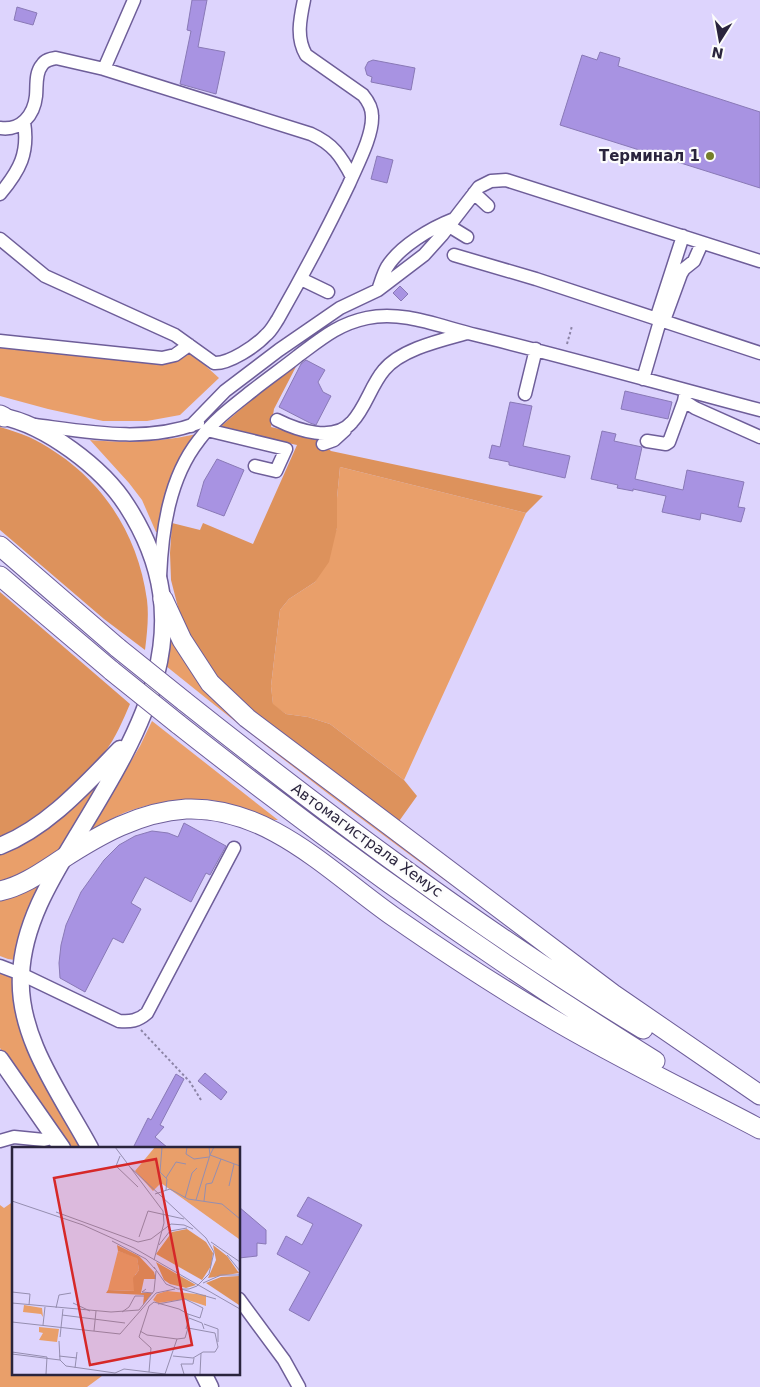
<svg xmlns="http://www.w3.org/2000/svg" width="760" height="1387" font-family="'DejaVu Sans',sans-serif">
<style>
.green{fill:#e99f6a}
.forest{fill:#dd925c}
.building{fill:#a893e2;stroke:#8979b6}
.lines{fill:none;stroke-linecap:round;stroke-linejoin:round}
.minor-casing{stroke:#6e5e99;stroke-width:15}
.major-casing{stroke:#6e5e99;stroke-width:19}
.highway-casing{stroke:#6e5e99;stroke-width:21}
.path{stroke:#8c84a6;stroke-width:2;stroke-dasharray:2.5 2.5;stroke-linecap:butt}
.minor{stroke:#fff;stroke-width:12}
.major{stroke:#fff;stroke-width:16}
.highway{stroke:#fff;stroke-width:19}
.highway-bridge-casing{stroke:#6e5e99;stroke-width:21;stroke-linecap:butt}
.highway-bridge{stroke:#fff;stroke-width:19}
.poi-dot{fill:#757e2a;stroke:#fcfcfc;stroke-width:2}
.labels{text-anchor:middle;stroke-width:4.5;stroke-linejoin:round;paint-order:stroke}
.poi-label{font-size:15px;font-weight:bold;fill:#2a243d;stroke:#fcfcfc;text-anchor:end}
.street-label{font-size:15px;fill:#2a243d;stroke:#fcfcfc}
.inset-road{fill:none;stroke:#958eb0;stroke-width:1}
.view{fill:#d62828;fill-opacity:0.15;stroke:#d62828;stroke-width:2.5}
.inset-edge{fill:none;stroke:#2a243d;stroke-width:2.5}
</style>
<rect width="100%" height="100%" fill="#ddd4fd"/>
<path class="green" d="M0,345L151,359L187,349L219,378L180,415L147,421H103L48,409L0,396Z
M197,434L158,532H156L142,500L129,483L90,440C127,443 161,442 197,434Z
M340,467L526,513L404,780L330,724L308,717L286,714L273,705L271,686L280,610L289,599L315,582L337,528V498Z
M172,637L455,882L457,889C358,818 261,743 166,666Z
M152,721L278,820C258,821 242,809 224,803C197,794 155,802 129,811C115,816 102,825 89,832L140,746Z
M105,776L64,847L41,865L0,883V852Z
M51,870L37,892L28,911L15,960L8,959L0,956V895Z
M0,970L12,977L14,983L81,1148H71L0,1048Z
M14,1201V1373H106L87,1387H0V1205L4,1208Z"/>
<path class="forest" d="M301,357L274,409L271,427L316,438L331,451L543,496L526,513L340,467L337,498V528L329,562L315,582L289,599L280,610L271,686L273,704L286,714L308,717L330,724L404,780L417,796L397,824L255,714L224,687L200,656L181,619L171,580L170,553L172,523L200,530L203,523L253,544L297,445L219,428Z
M0,427C10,430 20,433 29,437C95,469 137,527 147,600C149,616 147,634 145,650L104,619L0,530Z
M0,592L130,704C123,720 116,737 105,752C80,786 38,820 0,837Z"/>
<path class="building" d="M192,0H207L198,47L225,52L216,94L180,84L191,31L187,30Z
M17,7L37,13L33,25L14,20Z
M600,52L620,58L618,66L760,112V188L560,125L582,55L597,60Z
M373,60L415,68L411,90L371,82L372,77L367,75L365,68L368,62Z
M377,156L393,160L387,183L371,179Z
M400,286L408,294L401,301L393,293Z
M306,360L325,370L318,382L323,392L331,396L316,425L310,423L279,407L301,364Z
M625,391L672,402L668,419L621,409Z
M510,402L532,406L523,446L570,456L565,478L509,465V462L489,458L492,445L500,447Z
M602,431L616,434L614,441L642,447L635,479L683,490L687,470L744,482L738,507L745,508L741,522L701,513L700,520L662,512L666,496L633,489V491L617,488L618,485L591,479Z
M217,459L244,470L224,516L197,506L204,481Z
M184,823L226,846L210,875L206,873L191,902L145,877L131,903L141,909L123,943L113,938L85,992L60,978L59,963L61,945L66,925L81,892L104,860L119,845L135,836L152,831L168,833L178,837Z
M205,1073L227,1092L221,1100L198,1081Z
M176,1074L184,1079L160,1125L164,1127L155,1137L168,1148H133L148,1118L151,1120Z
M308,1197L362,1225L309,1321L289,1310L310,1272L277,1254L286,1236L302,1245L309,1232L313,1224L297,1216Z
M239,1207L266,1230V1244L257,1243V1256L239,1258Z"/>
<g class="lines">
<g class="minor-casing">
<path id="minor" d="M104,69L134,0
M0,128C21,131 34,115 36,96C37,86 35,73 42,65C45,60 50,59 56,58L104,69L311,134C333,144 341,156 352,177
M474,193L488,206
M0,194C20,170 29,153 24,122
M449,226L467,237
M0,239L45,276L175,335L214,363C229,364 256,346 266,335C271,331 274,325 278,319C303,275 327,230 349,184C357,165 373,136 372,116C372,107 368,101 363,95L306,55C296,38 300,19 304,0
M454,255L536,279L760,353
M301,279L328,292
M378,290C381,282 383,274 387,267C400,246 431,228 454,219
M660,321L658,313L683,236
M0,341L162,358L175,355L189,345
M643,379L660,321L666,315L681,274L684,269L694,261L702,243
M686,391L684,401L695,408L760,437
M525,394L536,349
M277,420C297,430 334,443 352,422C366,407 371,385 384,370C401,349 442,340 467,333
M35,425C89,432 146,443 198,423
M191,426L225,391L279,350L340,308L378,290L424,255L442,235L479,187L491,181L506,180L760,261
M207,430L286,449L276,471L255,466
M647,441L666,444L669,442L684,401
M323,444L334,440L345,430
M160,577C162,530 169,478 199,440C214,420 233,406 252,391C267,379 283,368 298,356C321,339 338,324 367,318C403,310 441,327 476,335C571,358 665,385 760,410
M0,966L21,974L119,1021C130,1022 138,1021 147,1013L234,848
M0,1141L14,1137L44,1140L55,1137
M239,1299L284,1360L299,1387"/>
</g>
<g class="major-casing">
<path id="major" d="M0,416C45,424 103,468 127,506C205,627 142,729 77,836C51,879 23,924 21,975C17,1037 62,1096 90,1148
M0,846C48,827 85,785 120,749
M0,1059L62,1148
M203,1373L210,1387"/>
</g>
<g class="highway-casing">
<path id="highway" d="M0,415L4,417
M0,546L118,648
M0,576L112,671
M163,599L182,640L210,683L247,718L613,994L760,1095
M184,701C331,818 482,931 643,1029
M178,724C331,845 489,958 655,1061
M0,891C23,886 42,872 62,859C99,835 139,812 186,809C269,806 331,873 394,917C443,951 493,984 544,1014C614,1056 688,1091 760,1129"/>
</g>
<path class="path" d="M567,344L572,326
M141,1030L190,1082L201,1100"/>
<use href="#minor" class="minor"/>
<use href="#major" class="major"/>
<use href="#highway" class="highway"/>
<g class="highway-bridge-casing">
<path id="highway-bridge" d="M118,648L184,701
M112,671L178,724"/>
</g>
<use href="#highway-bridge" class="highway-bridge"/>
</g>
<circle class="poi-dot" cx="710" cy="156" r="5"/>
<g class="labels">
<g class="poi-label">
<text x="700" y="161">Терминал 1</text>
</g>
<g class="street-label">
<text transform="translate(367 840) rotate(36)" y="5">Автомагистрала Хемус</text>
</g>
</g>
<g transform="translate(12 1147)">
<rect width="228" height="228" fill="#ddd4fd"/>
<path d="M143,0H227V92L149,36L141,44L123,24ZM106,104L125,110L127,123L123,128V144L96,143ZM155,144L194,148V159L173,152L146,156L141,153L145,147ZM12,158L30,161L31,170L29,167L11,165ZM27,180L47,182L45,195L27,193L31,186L27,185Z" fill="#e99f6a"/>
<path d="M175,82L194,95L201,106L199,119L190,133L144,107L160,85ZM105,98L127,109L142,125L144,132H132L129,146H140L131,158L132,148L94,146L96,143L122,144L121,131L127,123L125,111L106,104ZM201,98L215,109L227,126L196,131L204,113ZM144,115L184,138L174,141L158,137L152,133ZM227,129V158L194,136L209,130Z" fill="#dd925c"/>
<path class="inset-road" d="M103,0L151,64L152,76L142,113M150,0L148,25L155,32L154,43M175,0L174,7L182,12L197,10M202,0L198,8L228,19M108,9L104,19L126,40M119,21L194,91L202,105L197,127L185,139L177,142H166L154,137L142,120M154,31L164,15L174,17M217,39L222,17M143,47L158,42L176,52L210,57L228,72M173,51L180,26L185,21M184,53L198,8L197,0M0,54L71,78L122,101L228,162M192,54L194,37L200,36L209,12M44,65L126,95L139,92L159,77L172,78L181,82M127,90L136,64L172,72M100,94L134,112L143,122M199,95L228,115M147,98L158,84L175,81M215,108L228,124M191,136L209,128H228M134,142L130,145L141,146M169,142L204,152M0,145L18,147L17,158M144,146L163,142M0,156L99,165L127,163M61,156L78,164M146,157L173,152L191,161L188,171L176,167M44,161L47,148L59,146M127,163L142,144L144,124M110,165L117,160L123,149H132M50,168L113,176M0,175L108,187L144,146M192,177L206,182V195M31,178L33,160M174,182L177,171L190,176L192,182M82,184L84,164M128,184L135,188L165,192L173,191L176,181L203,186L206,200L203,205H191L181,211L161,209M48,190L51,162M47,194L48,213L54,219L103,226L112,222L153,227L165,192M0,205L35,210L34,227M0,207L48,213M47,209L65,211M63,221L65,205M137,225L139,201L127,190L137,159L142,155L167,162L176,167V171M172,227L169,217H181L182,211M188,227L189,206"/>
<path class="view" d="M144,12L180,198L78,218L42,31Z"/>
<rect width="228" height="228" class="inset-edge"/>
</g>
<g transform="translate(720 40) rotate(191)" stroke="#fcfcfc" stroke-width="4" paint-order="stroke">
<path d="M0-4L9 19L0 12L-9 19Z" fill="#2a243d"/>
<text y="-8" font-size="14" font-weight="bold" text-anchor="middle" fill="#2a243d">N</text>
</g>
</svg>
